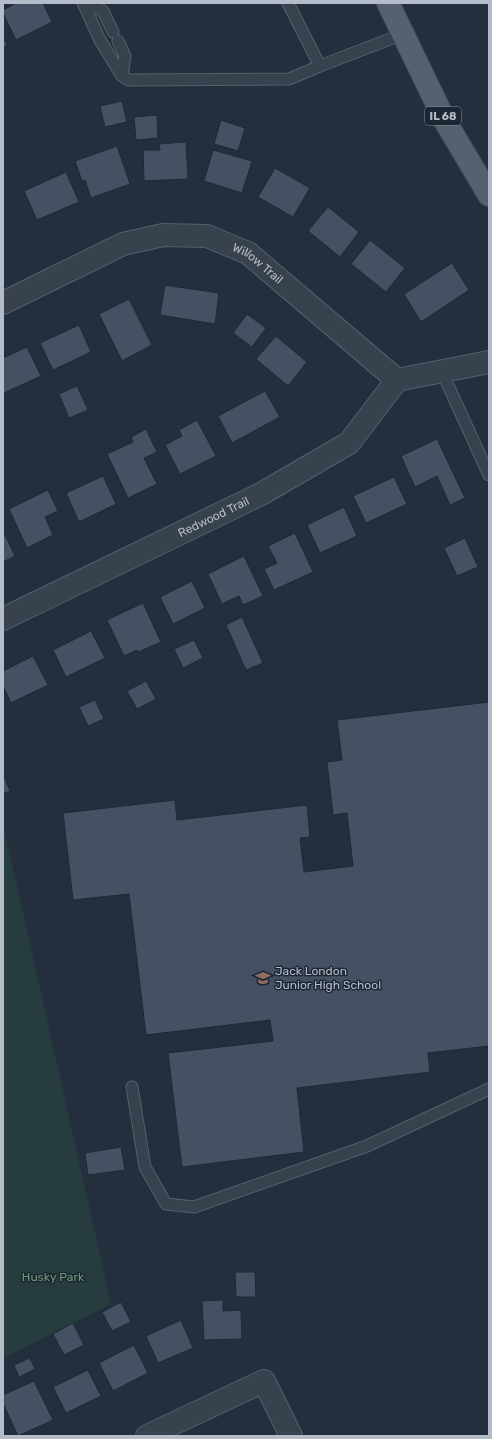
<svg xmlns="http://www.w3.org/2000/svg" width="492" height="1439" font-family="Rubik,sans-serif">
<style>
.green{fill:#263c3f}
.building{fill:#455162;stroke:#1f2835}
.lines{fill:none;stroke-linecap:round;stroke-linejoin:round}
.lane-casing{stroke:#565f6c;stroke-width:13}
.street-casing{stroke:#565f6c;stroke-width:24}
.primary-casing{stroke:#414a57;stroke-width:24}
.lane{stroke:#38414e;stroke-width:11}
.street{stroke:#38414e;stroke-width:22}
.primary{stroke:#56606e;stroke-width:22}
.labels{text-anchor:middle;stroke-width:3;stroke-linejoin:round;paint-order:stroke}
.shield{fill:#1d2633;stroke:#878f9c;stroke-width:1}
.shield-label{font-size:11px;font-weight:bold;fill:#b4bcc9}
.street-label{font-size:12px;fill:#b4bcc9;stroke:#1d2633}
.poi-label{font-size:12px;fill:#b4bcc9;stroke:#1d2633;text-anchor:start}
.park-label{font-size:12px;fill:#6b9a76;stroke:#1d2633}
</style>
<rect width="100%" height="100%" fill="#242f3e"/>
<path class="green" d="M3,824L111,1304L3,1358Z"/>
<path class="building" d="M16,3H43L52,22L16,40L3,13V10Z
M3,37L7,45L3,48Z
M122,101L127,122L105,127L100,106Z
M157,115L158,138L136,140L134,117Z
M221,120L245,128L238,151L214,144Z
M186,142L188,179L144,181L143,150H160L159,144Z
M117,146L130,184L91,198L85,180L82,181L75,161Z
M213,150L252,161L242,193L204,181Z
M275,168L310,188L293,217L258,197Z
M66,172L79,202L37,220L24,191Z
M328,207L359,232L340,257L308,231Z
M370,240L405,268L386,292L351,264Z
M452,263L469,290L421,322L404,294Z
M165,285L219,293L215,324L160,315Z
M129,299L152,345L122,361L99,314Z
M247,314L266,328L252,347L233,333Z
M79,325L91,352L53,370L40,343Z
M276,336L307,362L288,386L256,359Z
M27,347L41,376L4,393L3,391V358Z
M77,386L88,410L69,418L59,394Z
M265,391L280,417L232,443L218,416Z
M197,420L216,456L180,474L165,445L182,436L179,430Z
M146,429L157,452L144,458L157,484L128,498L107,454L133,442L131,437Z
M437,439L465,498L450,505L437,476L415,487L401,456Z
M103,476L116,504L79,522L66,493Z
M394,477L407,504L366,523L353,496Z
M48,490L58,511L45,517L53,535L27,548L9,509Z
M344,507L357,536L320,553L307,525Z
M3,531L15,556L3,562Z
M295,533L313,572L274,590L264,569L277,563L268,546Z
M465,538L478,567L457,576L444,548Z
M244,556L263,596L243,605L239,596L222,604L208,574Z
M192,581L205,608L173,624L160,597Z
M143,603L161,642L138,652L137,650L124,656L107,620Z
M242,617L263,663L246,670L226,625Z
M91,631L105,658L66,677L53,650Z
M194,640L203,658L183,668L174,649Z
M33,656L48,685L11,703L3,686V671Z
M146,681L156,699L137,709L127,691Z
M95,700L104,719L88,726L79,707Z
M489,702V1046L428,1053L430,1072L297,1088L304,1152L182,1167L168,1053L273,1041L270,1020L146,1035L129,894L73,900L63,813L175,800L177,820L307,805L310,837L300,838L304,872L353,866L347,813L333,815L327,762L342,760L337,720Z
M3,774L10,791L3,794Z
M121,1147L125,1170L88,1175L85,1153Z
M235,1272H255L256,1297H236Z
M223,1300V1311L241,1310L242,1339L204,1340L202,1301Z
M121,1302L131,1322L112,1331L102,1312Z
M181,1320L193,1348L158,1363L146,1336Z
M73,1323L84,1345L64,1355L53,1334Z
M134,1345L148,1373L113,1391L99,1363Z
M30,1358L35,1369L19,1377L14,1365Z
M88,1370L101,1396L66,1413L53,1387Z
M34,1381L53,1420L18,1436L3,1403V1395Z"/>
<g class="lines">
<g class="lane-casing">
<path id="lane" d="M83,3L100,40L122,76L129,80L289,79L320,66
M87,3L103,11L113,32
M288,3L320,66L403,34
M118,41L125,56L122,76
M442,372L489,475
M132,1087L145,1167L166,1204L194,1207L367,1146L489,1089"/>
</g>
<g class="street-casing">
<g id="street">
<path id="s1" d="M3,303L123,244L163,235L207,236L248,253L397,380L489,362"/>
<path id="s2" d="M3,619L261,494L349,443L397,380"/>
<path d="M147,1436L264,1381L291,1436"/>
</g>
</g>
<g class="primary-casing">
<path id="primary" d="M388,3L445,121L489,195"/>
</g>
<use href="#lane" class="lane"/>
<use href="#street" class="street"/>
<use href="#primary" class="primary"/>
</g>
<defs>
<g id="school-bare" transform="scale(1.2)"><path d="M0-5L7-2L0 1L-7-2ZM-4 1L0 2.5L4 1V4Q0 6-4 4Z" fill="#8d6e63" stroke="#1d2633" stroke-width="2.5" paint-order="stroke"/></g>
</defs>
<g fill-rule="evenodd">
<use href="#school-bare" x="263" y="978"/>
</g>
<g class="labels">
<rect class="shield" x="425" y="107" width="36" height="18" rx="3"/>
<g class="shield-label">
<text x="443" y="120">IL 68</text>
</g>
<g class="street-label">
<text dy="4" stroke="none"><textPath href="#s1" startOffset="277">Willow Trail</textPath></text>
<text dy="4" stroke="none"><textPath href="#s2" startOffset="234">Redwood Trail</textPath></text>
</g>
<g class="poi-label">
<text x="275" y="975">Jack London<tspan x="275" dy="14">Junior High School</tspan></text>
</g>
<g class="park-label">
<text x="53" y="1281">Husky Park</text>
</g>
</g>
<rect width="492" height="1439" fill="none" stroke="#b4bcc9" stroke-width="8"/>
</svg>
